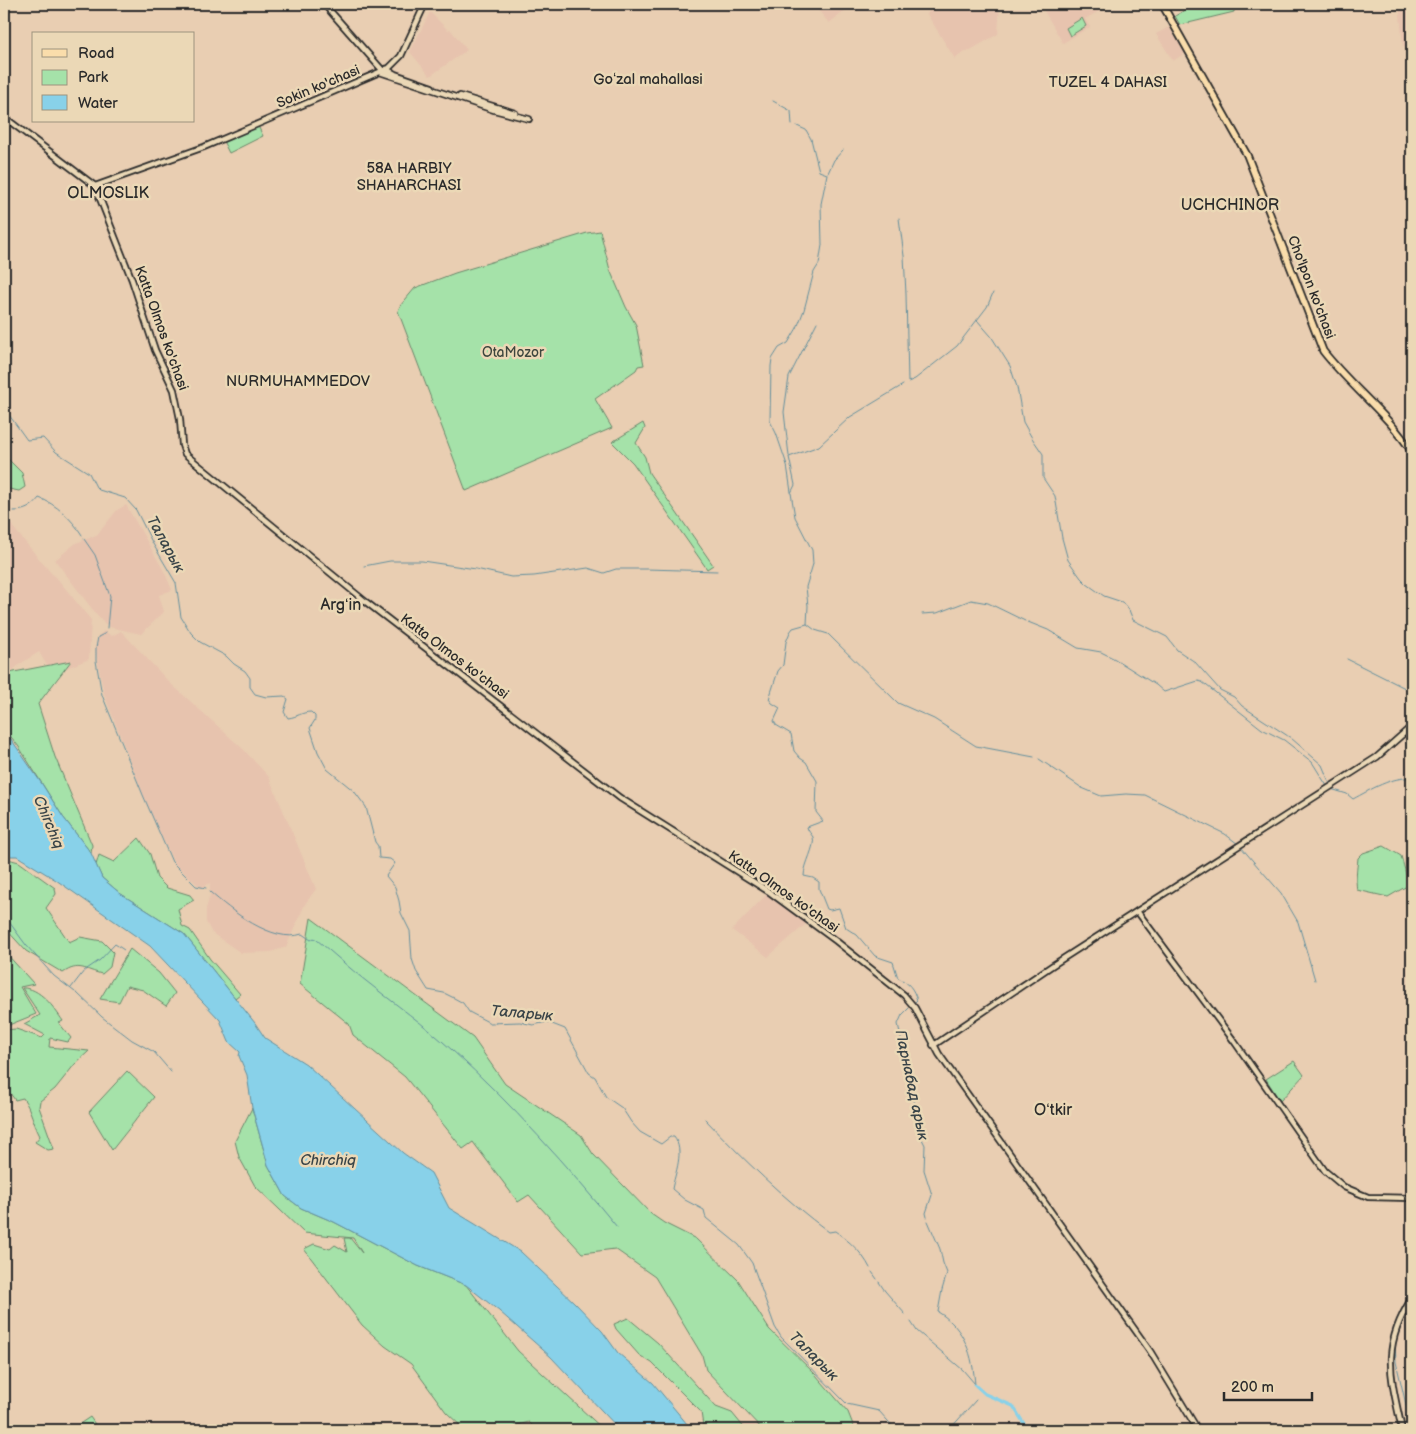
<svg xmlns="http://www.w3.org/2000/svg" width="1416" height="1434" font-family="'Balsamiq Sans',sans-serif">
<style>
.built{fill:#e7c3ae}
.green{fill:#a5e2a9;stroke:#68866a}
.water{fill:#88d1e9;stroke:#638f9d}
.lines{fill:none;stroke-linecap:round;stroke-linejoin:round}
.stream{stroke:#638f9d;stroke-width:1}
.canal{stroke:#88d1e9;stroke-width:3}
.minor-casing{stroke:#2b2b2b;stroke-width:8}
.major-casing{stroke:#2b2b2b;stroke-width:9}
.minor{stroke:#ebd8b6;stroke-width:4.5}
.major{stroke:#faddab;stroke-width:5.5}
.labels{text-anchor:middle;stroke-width:5;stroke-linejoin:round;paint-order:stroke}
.street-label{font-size:14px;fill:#2b2b2b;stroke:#ebd8b6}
.park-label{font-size:14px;fill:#3d463e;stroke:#ebd8b6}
.neighbourhood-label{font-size:15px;fill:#2b2b2b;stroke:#ebd8b6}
.water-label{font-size:15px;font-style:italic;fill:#394448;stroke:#ebd8b6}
.quarter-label{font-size:16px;fill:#2b2b2b;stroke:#ebd8b6}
</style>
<rect width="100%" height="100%" fill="#e9ceb2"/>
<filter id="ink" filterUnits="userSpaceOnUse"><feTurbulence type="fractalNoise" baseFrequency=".02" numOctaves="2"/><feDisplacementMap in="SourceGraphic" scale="10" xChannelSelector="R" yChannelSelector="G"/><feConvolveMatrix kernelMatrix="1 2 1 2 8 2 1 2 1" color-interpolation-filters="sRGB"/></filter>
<g filter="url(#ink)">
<path class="built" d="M813,4H854L829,23Z
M934,4H1000L998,34L967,52L965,51L955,59L927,14Z
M1040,4H1098L1101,10L1085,19L1090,27L1063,43Z
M1399,4H1412V92H1410L1405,46H1403Z
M430,12L448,30L450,29L467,50L430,76L410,52Z
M1169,27L1185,53L1173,61L1156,34Z
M126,505L164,571L172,590L159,595L164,612L141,634L109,627L99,618L55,560L76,543L97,535L117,510Z
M4,514L16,531L51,573L56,577L91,620L89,659L52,674L39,652L20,664L4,678Z
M104,631L112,636L121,631L169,682L243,749L269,777L316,889L305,904L286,947L271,952L241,953L212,933L206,922V909L210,895V883L201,888L174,863L148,807L104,694L95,648L98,636Z
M767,894L807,923L768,957L732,930Z"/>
<path class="green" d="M1182,4H1234V12L1180,25L1175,16L1185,10Z
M1082,18L1086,26L1070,36L1066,28Z
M258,126L263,136L229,153L223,141Z
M600,231L610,270L626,307L636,325L644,365L638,366L636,370L595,399L612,428L466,491L398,311L400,306L415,288L455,273L587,233Z
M643,423L645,428L636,443L645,457L649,473L713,565L707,569L633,463L612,442Z
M4,455L22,473L25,487L19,491L4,488Z
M71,661L38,704L55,757L92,845L91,853L63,817L19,747L4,728V672L9,673Z
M139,838L150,854L157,878L167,888L190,895L194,900L178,909L182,926L190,930L210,959L240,994L235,998L184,934L121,894L102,878L96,865L99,855L114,862Z
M1384,846L1401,856L1408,881L1407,886L1388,897L1357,890C1355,879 1357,869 1358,858L1363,853Z
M8,859L19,862L55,888L56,894L46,908L69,942L80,937L102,941L113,952L110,967L102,974C85,970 79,962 63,973L26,951L4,927V861Z
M311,918L473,1038L505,1084L581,1135L593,1154L651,1214L664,1223L696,1239L738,1280L769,1329L815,1374L848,1412L855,1430H763L706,1370L702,1355L655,1277L615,1249L582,1253L529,1195L518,1202L473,1142L463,1149L405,1077L353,1035L349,1024L300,984Z
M130,949L159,973L175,993L166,1006L143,990L127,986L119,1002L100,999Z
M4,951L34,984L20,987L36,1014L4,1027Z
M22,988C40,987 54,1008 63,1021L59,1023L71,1038L68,1042L50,1038L49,1047L89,1051L75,1064L55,1089L40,1101L39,1107L54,1149L48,1150L35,1142L40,1136C33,1123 31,1109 23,1098L15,1100L7,1089V1084L4,1080V1030L16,1029L42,1038L45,1035L24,1024L40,1015Z
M1294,1061L1304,1075L1280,1101L1266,1079Z
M127,1071L154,1097L112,1150L89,1112Z
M252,1108L268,1165L285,1196L301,1208L334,1222L418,1266L466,1285L518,1351L604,1430H537L529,1422L514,1426L517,1430H465L446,1412L411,1364L385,1346L362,1325L304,1249L314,1244L330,1249L335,1245L347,1252L344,1238H350L362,1253L353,1238L304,1233L255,1186L239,1157L235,1141Z
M628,1318L658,1343L716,1407L732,1413L746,1430H720L703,1426L701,1412L652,1363L639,1355L616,1329L614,1324Z
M90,1417L99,1430H77L75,1427Z"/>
<path class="water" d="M4,729L42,784L63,817L91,853L102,878L121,894L184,934L255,1023L265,1038L306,1064L403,1153L431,1173L449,1208L521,1252L575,1303L602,1331L618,1353L653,1383L692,1430H620L551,1357L499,1311L466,1285L418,1266L334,1222L301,1208L285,1196L268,1165L252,1108L247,1075L239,1056L240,1052L229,1042L220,1020L150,946L56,880L17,856H4Z"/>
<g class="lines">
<path class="stream" d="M773,101L791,111L792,125
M828,173L834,160L843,150
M899,218L904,256L906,294L908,382L915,379L957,346L987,307L993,293
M977,320L991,336L1010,366L1017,387L1023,422L1032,438L1043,454V478L1055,496L1062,538L1068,560L1081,578L1087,584L1104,596L1122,602L1129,610L1133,620L1167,637L1177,650L1195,662L1220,690L1234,697L1242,706L1291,738L1322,765L1330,784
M903,385L850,417L819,446L789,457L795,485L791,493L795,517L812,550L813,564L806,587L808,606L807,624L815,630L828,634L898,703L934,719L976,746L1034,757
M4,408L27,440L43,438L56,452L89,473L96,487L99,490L125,498L136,510L153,544L176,583L181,617L191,633L200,642L226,656L234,664L245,671L250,678V687L255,694L266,697L284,696L288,699L284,712L288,718C297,717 302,712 311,712L315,716V720L310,728L318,752L327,769L354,791L366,807L375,842L378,846L379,858L390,859L395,863L386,876L395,887L399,901L401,913L410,931L412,959L416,971L428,990L444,993L454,998L463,1003L469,1012L490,1023L520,1022L533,1025L547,1022L565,1029L589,1073L595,1077L606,1097L622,1108L631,1122L640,1132L661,1144L670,1137H674C685,1151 675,1173 672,1189L685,1200L704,1210L706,1218L739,1245L752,1263L775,1327L781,1337L847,1404L879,1411L896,1430
M789,456L784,412L789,377L817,322
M791,492L787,465L776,433L770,421L771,366L772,359L779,348L788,343L797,328L804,310L814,272L819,264L822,245L821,204L827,174L819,171L811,139L806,130L797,126
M14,511C25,511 32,507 39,498C55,503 73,520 82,535
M84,539L95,555L110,596L107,628
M364,566L390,561H422L476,569L511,577L534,576L588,568L604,573L616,569H646L717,571
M922,614L937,613L971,600L988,603L1025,621
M1028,622L1048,630L1078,648L1101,652L1115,659L1156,685L1164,692L1198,681L1202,682L1262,729L1284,740L1312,762L1327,786
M807,624L793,628L790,632L786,642L783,665L778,671L769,699L772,703L780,708L774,721L776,725L791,734L794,751L800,758L806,762L817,781L816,812L823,821L807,827C808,831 811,834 813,837C816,846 804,864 804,876L813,878L819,882V889L827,909L830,910L839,908L846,928L857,935L875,956L893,962L898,978C909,983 913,988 917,1000L914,1003
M106,633L98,637L96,648V661L102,695L143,795L172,862L196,886L206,888
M1347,659L1409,690L1412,698
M1039,759L1082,788L1101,796L1126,794L1145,795L1225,834L1238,844
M1331,789L1347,794L1353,799C1370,790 1392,776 1412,778
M1241,847L1259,868
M1261,870L1281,893L1298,922L1315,980
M210,892C230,910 273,944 302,934L311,940L314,938L317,940C333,953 349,968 366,981C395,1004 425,1025 452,1050C512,1104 566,1165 617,1227
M4,915L26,945L54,976L75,992
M71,988L84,971L100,960L115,944L124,950
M77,993L102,1017L132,1040L154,1052L171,1072
M911,1006L902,1015L898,1024L913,1092L919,1133L925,1145L924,1170L932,1195L926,1213L927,1217
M705,1119C743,1159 784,1199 829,1232L835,1231C849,1241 862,1252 870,1268
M928,1221L940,1249L943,1263L947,1273L942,1290L938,1312C965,1328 973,1356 975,1385
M872,1272L877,1279
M879,1282L885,1291L905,1314
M911,1322L917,1331L963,1370L975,1384
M1396,1339L1403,1319L1412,1309
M1395,1343L1396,1362L1412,1430
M949,1430L976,1400"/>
<path class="canal" d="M975,1385L985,1394L1013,1406L1028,1430"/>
<g class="minor-casing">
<path id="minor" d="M324,4L383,71
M386,69L395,74L432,87
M380,72L494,110L529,119
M460,96L515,113
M4,117L95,186
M95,186L132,280L155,350L174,390L180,419L182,445L185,454L366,602L620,798L768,891L836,941L904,995L915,1008L939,1054L1150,1351L1198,1430
M95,186L204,147L389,68L401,56L425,4
M1137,911L1234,1041L1325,1171L1344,1187L1368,1197L1412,1198
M933,1045L937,1043L1053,965L1377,757L1412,726
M1402,1430C1391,1377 1380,1348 1412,1298"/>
</g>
<g class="major-casing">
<path id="major" d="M1162,4L1247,155L1323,351C1350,386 1388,414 1412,452
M1412,1284L1411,1293L1412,1299"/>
</g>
<use href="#minor" class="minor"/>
<use href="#major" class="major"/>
</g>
</g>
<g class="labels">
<g class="street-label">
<text transform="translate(318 86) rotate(-23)" y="5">Sokin ko'chasi</text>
<text transform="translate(1312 287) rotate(69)" y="5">Cho'lpon ko'chasi</text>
<text transform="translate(162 328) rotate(70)" y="5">Katta Olmos ko'chasi</text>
<text transform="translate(455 656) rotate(37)" y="5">Katta Olmos ko'chasi</text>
<text transform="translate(784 891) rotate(35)" y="5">Katta Olmos ko'chasi</text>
</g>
<g class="park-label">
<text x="513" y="357">OtaMozor</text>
</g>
<g class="neighbourhood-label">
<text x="648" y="84">Goʻzal mahallasi</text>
<text x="1108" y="87">TUZEL 4 DAHASI</text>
<text x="409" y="173">58A HARBIY<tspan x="409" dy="17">SHAHARCHASI</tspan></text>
<text x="298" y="386">NURMUHAMMEDOV</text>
</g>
<g class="water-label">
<text transform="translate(166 544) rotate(61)" y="5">Таларык</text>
<text transform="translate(49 822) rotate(67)" y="5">Chirchiq</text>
<text transform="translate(522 1013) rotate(5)" y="5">Таларык</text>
<text transform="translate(912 1085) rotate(78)" y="5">Парнабад арык</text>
<text x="328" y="1165">Chirchiq</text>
<text transform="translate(814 1356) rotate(45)" y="5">Таларык</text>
</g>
<g class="quarter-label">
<text x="108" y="198">OLMOSLIK</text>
<text x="1230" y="210">UCHCHINOR</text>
<text x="341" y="610">Argʻin</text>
<text x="1053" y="1115">Oʻtkir</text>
</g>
</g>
<rect width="1416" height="1434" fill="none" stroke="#ebd8b6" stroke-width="20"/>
<rect x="10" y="10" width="1396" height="1414" fill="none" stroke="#2b2b2b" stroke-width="2" filter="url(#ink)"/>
<rect x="32" y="32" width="162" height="90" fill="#ebd8b6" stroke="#9e937e"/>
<rect x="42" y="49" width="25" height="8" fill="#faddab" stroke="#9e937e"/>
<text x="78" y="58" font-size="15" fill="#2b2b2b">Road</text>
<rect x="42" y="70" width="25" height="15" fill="#a5e2a9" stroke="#9e937e"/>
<text x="78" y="82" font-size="15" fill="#2b2b2b">Park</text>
<rect x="42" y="95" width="25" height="15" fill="#88d1e9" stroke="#9e937e"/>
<text x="78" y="108" font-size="15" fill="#2b2b2b">Water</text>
<path d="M1224 1392v8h88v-8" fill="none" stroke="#2b2b2b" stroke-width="2.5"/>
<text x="1231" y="1392" font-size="15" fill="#2b2b2b" stroke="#ebd8b6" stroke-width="4" paint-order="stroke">200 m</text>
</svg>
